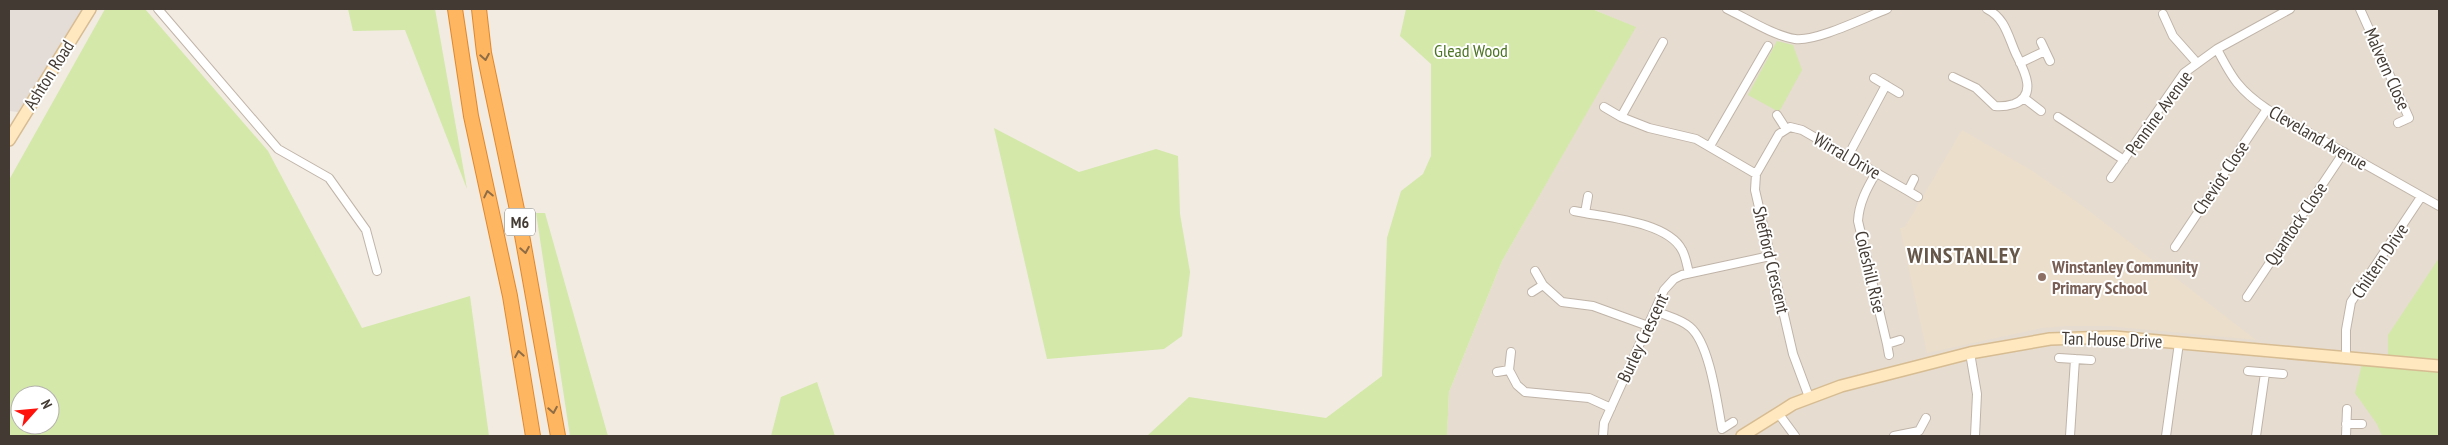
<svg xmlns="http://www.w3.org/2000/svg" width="2448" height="445" font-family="'PT Sans Narrow',sans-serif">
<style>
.residential{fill:#e6dcd0}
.industrial{fill:#e3dcd7}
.education{fill:#ebdecb}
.green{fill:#d3e8a9;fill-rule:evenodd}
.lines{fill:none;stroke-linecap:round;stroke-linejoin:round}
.street-casing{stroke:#c0b4a8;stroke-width:10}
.secondary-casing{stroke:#d7bc92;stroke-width:14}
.highway-casing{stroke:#e1882d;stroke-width:16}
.street{stroke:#fff;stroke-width:8}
.secondary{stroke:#ffe7bf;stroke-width:11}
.highway{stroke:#ffb660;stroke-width:14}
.oneway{stroke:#8e6c45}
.education-dot{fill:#8d6e63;stroke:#fff;stroke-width:2}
.labels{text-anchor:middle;stroke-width:4;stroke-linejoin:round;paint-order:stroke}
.shield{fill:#fff;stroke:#7b7670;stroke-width:1}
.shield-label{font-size:16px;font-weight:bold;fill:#433b33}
.park-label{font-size:18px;fill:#4e7525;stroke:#fff}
.street-label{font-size:18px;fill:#433b33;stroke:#fff}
.education-label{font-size:18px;font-weight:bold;fill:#785e54;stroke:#fff;text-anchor:start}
.district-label{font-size:22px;font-weight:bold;letter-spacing:1px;fill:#665749;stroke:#fff}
</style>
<rect width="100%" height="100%" fill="#f2ebe2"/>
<path class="residential" d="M1592,9H2439V436H1447L1449,392L1502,261L1635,27Z"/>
<path class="industrial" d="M9,9H84L18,112L9,111Z"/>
<path class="education" d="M1962,130L2034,172L2084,207L2256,340L2108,326H2068L2042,328L1927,353L1900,228L1905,227Z"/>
<path class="green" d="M105,9H145L268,151L362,328L470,296L489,436H9V180ZM20,395H50V425H20Z
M348,9H435L467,189L405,30L353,31Z
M1406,9H1592L1636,27L1502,261L1449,392L1447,436H1147L1189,397L1326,418L1382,376L1387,238L1401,191L1423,174L1431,156V64L1400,36Z
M1777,41L1793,45L1802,70L1779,112L1748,95Z
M994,128L1079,172L1156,149L1178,156L1180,214L1190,272L1182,336L1164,349L1047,359Z
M536,213H545L608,436H570Z
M2439,258V436H2382L2377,424L2355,393L2363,359L2388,361V335Z
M817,382L835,436H771L781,397Z"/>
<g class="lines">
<g class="street-casing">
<path id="street" d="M158,9L278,149L329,178L366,230L377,271
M1727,9C1746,18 1774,36 1795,39C1816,42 1866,17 1887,9
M2360,9L2409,118L2398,123
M2163,14L2173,36L2197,63
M1663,42L1621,117L1649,128L1696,139L1756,174
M2041,42L2050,61
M2217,49C2232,78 2239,90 2267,109L2439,206
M2020,63L2045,51
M1953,77L1976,88L1995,106C2001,107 2007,106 2014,104C2038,95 2024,70 2016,54C2008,36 2005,18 1987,9
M1874,78L1899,93
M2024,98L2041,111
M1604,107L1621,117
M1777,115L1786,129
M2058,117L2124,160
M1710,146L1768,46
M1848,156L1886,85
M1876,173C1867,188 1859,203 1858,221L1887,344
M2111,178L2184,73L2217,49L2290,9
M1914,179L1908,191L1918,197
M1574,211L1585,213L1588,196
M1585,213C1612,218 1668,223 1682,250C1686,257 1687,266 1689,273
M2175,247L2267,109
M1543,285L1562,302L1593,306L1648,326
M1532,292L1543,285L1535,271
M2247,297L2344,152
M1655,311C1667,316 1681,319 1690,327C1710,344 1717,403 1722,429L1733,422
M1970,353L1977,394L1975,436
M1889,355L1887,344L1900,340
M2059,358L2091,360
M2346,359V330L2351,302L2421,197
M1509,370L1517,385L1525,392L1589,398L1611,408
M2248,371L2283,374
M1497,372L1509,370L1511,352
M1809,397L1793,354L1755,190L1756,174L1779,134L1790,127L1802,130L1908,191
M1778,413L1795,436
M2346,424H2362
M1603,436L1604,423L1664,290L1674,279L1682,275L1770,256
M1894,436L1919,431L1926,418
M2070,436L2075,359
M2166,436L2179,343
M2256,436L2265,373
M2346,436L2347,409"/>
</g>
<g class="secondary-casing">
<path id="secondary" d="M9,140L90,9
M1742,436L1793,404L1841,386L1970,353L2050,339L2114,337L2439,366"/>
</g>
<g class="highway-casing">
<path id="highway" d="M455,9L471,116L510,296L533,436
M479,9L484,53L520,224L558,436"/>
</g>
<use href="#street" class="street"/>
<use href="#secondary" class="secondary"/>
<use href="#highway" class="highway"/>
</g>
<defs><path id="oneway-chevron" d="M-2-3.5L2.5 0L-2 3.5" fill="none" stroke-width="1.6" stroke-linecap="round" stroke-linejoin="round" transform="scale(1.25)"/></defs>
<g class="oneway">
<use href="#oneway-chevron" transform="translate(485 57) rotate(80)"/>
<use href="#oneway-chevron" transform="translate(488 194) rotate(-102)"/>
<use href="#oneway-chevron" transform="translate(525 250) rotate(80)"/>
<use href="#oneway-chevron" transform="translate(519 354) rotate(-100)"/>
<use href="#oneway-chevron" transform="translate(553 410) rotate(80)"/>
</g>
<circle class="education-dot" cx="2042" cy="277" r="5"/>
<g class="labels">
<rect class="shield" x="505" y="208.5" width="30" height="27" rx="4"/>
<g class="shield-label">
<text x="520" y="228">M6</text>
</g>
<g class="park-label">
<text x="1471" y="57">Glead Wood</text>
</g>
<g class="street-label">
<text transform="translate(2387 69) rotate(66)" y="6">Malvern Close</text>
<text transform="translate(49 75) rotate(-58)" y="6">Ashton Road</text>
<text transform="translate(2159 113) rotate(-54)" y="6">Pennine Avenue</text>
<text transform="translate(2318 138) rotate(30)" y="6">Cleveland Avenue</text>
<text transform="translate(1847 156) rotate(30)" y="6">Wirral Drive</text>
<text transform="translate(2221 178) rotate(-56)" y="6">Cheviot Close</text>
<text transform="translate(2296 224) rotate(-56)" y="6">Quantock Close</text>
<text transform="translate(1771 260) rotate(77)" y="6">Shefford Crescent</text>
<text transform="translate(2380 261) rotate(-56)" y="6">Chiltern Drive</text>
<text transform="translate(1870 272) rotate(77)" y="6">Coleshill Rise</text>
<text transform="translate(1643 338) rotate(-65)" y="6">Burley Crescent</text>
<text transform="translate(2112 340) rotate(2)" y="6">Tan House Drive</text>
</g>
<g class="education-label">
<text x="2052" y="273">Winstanley Community<tspan x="2052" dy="21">Primary School</tspan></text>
</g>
<g class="district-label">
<text x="1964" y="263">WINSTANLEY</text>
</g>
</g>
<rect width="2448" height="445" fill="none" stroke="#433b33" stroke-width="20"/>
<g transform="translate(35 410) rotate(63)"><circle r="24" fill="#ffffff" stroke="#b4b1ad"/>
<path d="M0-4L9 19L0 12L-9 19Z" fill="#ff120c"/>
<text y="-8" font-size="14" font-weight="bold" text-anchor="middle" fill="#433b33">N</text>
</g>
</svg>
